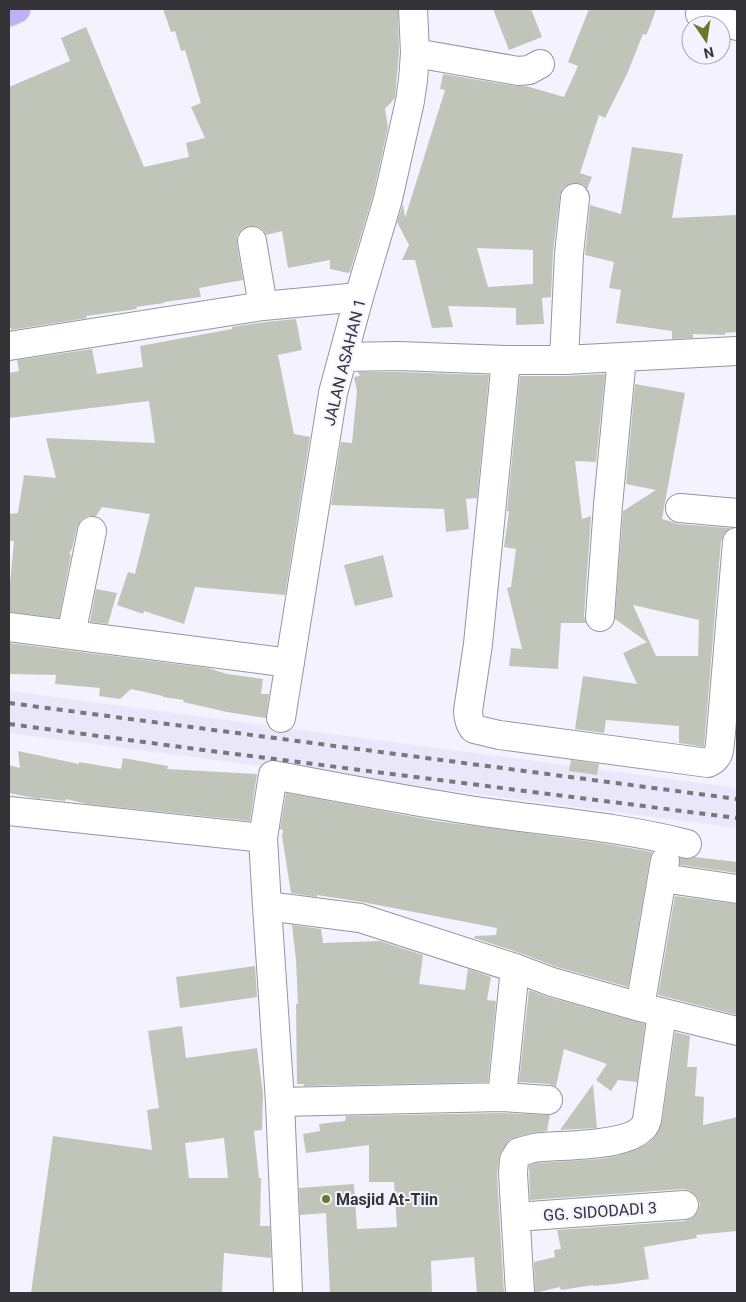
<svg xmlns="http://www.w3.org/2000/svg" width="746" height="1302" font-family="Roboto,sans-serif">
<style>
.built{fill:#eae7fa}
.building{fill:#c1c5b9;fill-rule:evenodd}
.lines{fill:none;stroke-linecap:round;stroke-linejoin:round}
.minor-casing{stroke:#96949f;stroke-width:30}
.major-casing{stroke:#d2d2d3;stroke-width:30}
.minor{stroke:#fff;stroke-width:28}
.major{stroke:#c1aff5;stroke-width:28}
.rail{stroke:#78777f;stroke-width:4;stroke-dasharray:6 6;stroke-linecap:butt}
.poi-dot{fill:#667a29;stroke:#f4f2fe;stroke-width:2}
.labels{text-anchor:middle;stroke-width:4;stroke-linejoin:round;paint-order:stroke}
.street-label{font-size:16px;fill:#343338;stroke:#f4f2fe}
.poi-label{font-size:16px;font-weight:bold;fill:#343338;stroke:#f4f2fe;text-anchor:start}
</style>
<rect width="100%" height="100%" fill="#f4f2fe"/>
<path class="built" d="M9,691L737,788V828L9,733Z"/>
<path class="building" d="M163,9H398L399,53L395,98L385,109L388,127L373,195L350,272L348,273L330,269V260L288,268L282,231L266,235L264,231L258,227L249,226L242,229L237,236V244L243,280L199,288L201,297L164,302V303L136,307L137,309L86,316L87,318L11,330V328H9V87L70,61L61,38L86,27L144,167L189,157L186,143L205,138L191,107L201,103L185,50L181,51L175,31L171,32Z
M493,9H531L542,37L509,50Z
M589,9H656L651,24L646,35L643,34L627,74L605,118L599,115L580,173L592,177L587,189L584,185L577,183L569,184L563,188L560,196L553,252L551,297L542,298L544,324L516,325V308L448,306L453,327L432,328L415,260H402L409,245L397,222L403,204L405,218L445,90L440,89L443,74L515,86H526L564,97L578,66L568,62ZM477,248L533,250V284L488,287Z
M632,147L683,154L672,218L737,215V332L725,333V335L693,334V338L672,339V331L616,323L621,290L609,288L614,262L585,255L590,205L621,214Z
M296,319L302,350L278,355L294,434L310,437L285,595L195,587L184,624L144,611L143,614L117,605L128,572L135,574L150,514L102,507L96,516H88L81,520L77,527L72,549L69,554L71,555L59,618L9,612V593L14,541H9V514L18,513L24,475L56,478L46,438L155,443L149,401L9,418V373L19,371L17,360L92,349L97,374L143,367L140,346L232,329V327L265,322Z
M358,372H398L489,375L477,498L466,499L469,529L446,532L444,509L331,505L341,442L352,443L357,391L354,377L360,376Z
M605,374L596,462L575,461L582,519L591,516V517L584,616L586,623H561L558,669L509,666L511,648L522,649L507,588L511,587L516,549L504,547L509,511H507L520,376H564Z
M635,384L685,393L662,519L679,524L730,528L724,534L721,541L704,747L679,743V726L606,720L604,733L575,729L583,676L637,684L623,653L647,642L615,619L623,511L656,490L626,484ZM633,605L699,620L698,656H656Z
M383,555L393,597L355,606L344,565Z
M96,589L117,593L108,624L90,622Z
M9,643L208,668L227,674L263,679L261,694H269L266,718L227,712L183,702L184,700L163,697V696L131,689L120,699L99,696L100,688L55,684L56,675L9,674Z
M18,751L79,764V762L121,769L123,758L168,766L167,769L257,774L250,821L87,804L66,799L65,801L40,798V799L29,797L9,793V765L20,768Z
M571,760L599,764L597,775L569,771Z
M286,793L436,821L601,843L652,852L650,858L628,987L557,967L520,953L474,938L475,936L496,935L497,928L362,902L317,895V897L291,893L282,836L283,830L280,829Z
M694,857L737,862V873L680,865V858L691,859Z
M675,896L737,904V1015L658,995Z
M292,925L321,929L323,943L380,941L423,955L419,984L465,990L468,969L491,977L487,1000L496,1001L488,1082L304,1086L303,1084H297L296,1004H298L296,960Z
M255,966L257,997L180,1008L176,977Z
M529,990L548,997L645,1024L637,1082L618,1080L611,1091L596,1080L607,1064L564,1049L556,1087L549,1084L519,1082Z
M182,1026L186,1058L257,1048L263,1093L262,1130L254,1131L259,1178H261L260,1226H270L271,1258L224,1253L222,1293H31L53,1136L152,1150L147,1110L159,1108L148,1031ZM224,1138L228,1178H189L185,1143Z
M675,1032L690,1036L687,1067H697L695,1096L704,1097L703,1125L737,1117V1231L696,1235L697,1238L644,1247L649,1279L615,1284L593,1286V1285L561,1290L560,1287L535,1293L534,1262L555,1257L554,1250L561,1249L557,1230L685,1221L692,1218L698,1212L700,1204L697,1197L691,1191L683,1189L530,1200L529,1165L536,1163L599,1159L617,1156L638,1149L649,1143L654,1138L662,1122Z
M593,1084L597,1128L560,1130Z
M502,1113L550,1115L547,1131L531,1133L510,1139L501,1152L499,1158L497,1174L504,1293H477L474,1257L431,1261L432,1293H330L326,1213L300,1215L299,1188L354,1184L357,1229L397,1227L394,1182H369V1145L306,1153L303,1134L320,1131L319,1124L345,1121L346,1116Z"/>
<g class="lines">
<g class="minor-casing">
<path id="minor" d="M700,14L737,26
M415,53L518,71L529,70L540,64
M252,241L263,306
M9,346L263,306L359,297
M343,357L398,356L506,360H564L737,351
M506,360L478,644L468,711C468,717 470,725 474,729L499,735L708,763C722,757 719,746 721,733L737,542
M564,360L569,254L575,198
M680,508L737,513
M600,617L608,505L622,357
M9,627L290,663
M71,635L92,531
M281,718L333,393L359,297L388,199L410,101L413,80L415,53L413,9
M9,811L263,838
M665,861L662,878L737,889
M267,906L360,918L515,968L552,982L640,1007L737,1031
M640,1007L662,878
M502,1097L515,968
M280,1102L502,1097L548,1100
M516,1217L684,1205
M288,1293L280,1102L267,906L263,838L273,775C336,787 399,799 463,809C537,821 614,825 687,844
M520,1293L513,1173L514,1160L519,1152C524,1151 529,1149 534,1148C559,1144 640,1149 647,1120L662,1013"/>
</g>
<g class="major-casing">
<path id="major" d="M9,12L16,9"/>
</g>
<use href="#minor" class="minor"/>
<use href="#major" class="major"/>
<path class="rail" d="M9,703L737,799
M9,724L196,749L737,818"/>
</g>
<circle class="poi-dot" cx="326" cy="1199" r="5"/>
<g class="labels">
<g class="street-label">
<text transform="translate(344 362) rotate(-76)" y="6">JALAN ASAHAN 1</text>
<text transform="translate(600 1211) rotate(-4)" y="6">GG. SIDODADI 3</text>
</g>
<g class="poi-label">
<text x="336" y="1205">Masjid At-Tiin</text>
</g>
</g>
<rect width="746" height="1302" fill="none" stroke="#343338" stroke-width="20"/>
<g transform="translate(706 40) rotate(167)"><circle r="24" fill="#f4f2fe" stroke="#a7a6af"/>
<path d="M0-4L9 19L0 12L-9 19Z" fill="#667a29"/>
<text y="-8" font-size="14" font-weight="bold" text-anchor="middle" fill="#343338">N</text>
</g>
</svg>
